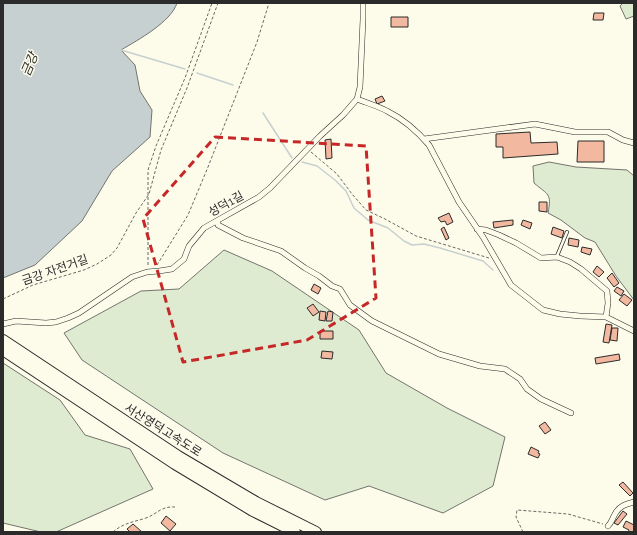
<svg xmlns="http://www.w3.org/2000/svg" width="637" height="535" font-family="Raleway,'Noto Sans KR',sans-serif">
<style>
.green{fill:#deebd1;stroke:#74746e}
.water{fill:#c7d0d0;stroke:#74746e}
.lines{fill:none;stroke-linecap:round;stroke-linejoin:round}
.stream{stroke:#c7d0d0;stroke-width:1.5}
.building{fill:#f2b8a0;stroke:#2b2b2b}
.service-casing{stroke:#2b2b2b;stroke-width:4}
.minor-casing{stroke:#2b2b2b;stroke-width:6}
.motorway-casing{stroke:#2b2b2b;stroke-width:12}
.path{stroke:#6a6964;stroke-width:1;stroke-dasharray:3 2;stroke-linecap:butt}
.service{stroke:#fdfbea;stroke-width:2.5}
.minor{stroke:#fdfbea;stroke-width:5}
.motorway{stroke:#fdfbea;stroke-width:10}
.marked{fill:none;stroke:#c62828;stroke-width:3;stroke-dasharray:8 5;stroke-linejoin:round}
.labels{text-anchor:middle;stroke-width:3;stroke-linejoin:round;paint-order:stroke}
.street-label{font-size:12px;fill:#2b2b2b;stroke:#fdfbea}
.water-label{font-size:13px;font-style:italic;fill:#2b2b2b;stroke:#fdfbea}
</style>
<rect width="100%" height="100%" fill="#fdfbea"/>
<path class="green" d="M623,3H634V16L626,19L620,6Z
M549,162L576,167L627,170L634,176V300L616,276L595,242L585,238L561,220L548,213C552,193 548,195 534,183L533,166Z
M224,250L272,271L359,330L386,373L447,408L505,437L493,486L443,513L369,486L325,500L223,453L82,360L64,333L141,291L179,289Z
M3,363L60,400L85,435L130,449L153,489L56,532H41L3,523Z"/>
<path class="water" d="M3,3H177C171,22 138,40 121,50L135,65L140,91L152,110L150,137L112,171L82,221L35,265L3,278Z"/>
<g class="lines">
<path class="stream" d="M121,50L185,69
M197,73L233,85
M263,113L292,158
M302,162L317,166L335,180L346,191L354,208L368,220L388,228L404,241L412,245L424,244L440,248L483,261L493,270"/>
</g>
<path class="building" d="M594,13H604L603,20H593Z
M391,17H408V27H391Z
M382,96L385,101L377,104L375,99Z
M530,132L531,143L557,142L558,154L503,158V147H496V134Z
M331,139L332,158L326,159L325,140Z
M578,141H604V162H577Z
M539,202H547V212L539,211Z
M449,213L453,222L447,225L445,221L441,222L438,218Z
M513,220V225L494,228L493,222Z
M523,220L532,223L530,229L521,225Z
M444,227L449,238L446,240L441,229Z
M553,227L564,231L562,238L551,234Z
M569,238L579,240L578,247L568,245Z
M582,247L592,249L590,255L581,252Z
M597,266L604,272L599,277L593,272Z
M612,273L619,283L614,287L607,278Z
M314,284L321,288L318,294L311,290Z
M617,287L624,291L621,296L614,291Z
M624,294L632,300L627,306L619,300Z
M313,304L319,312L313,316L307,308Z
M320,311L326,312L325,321L319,320Z
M328,311L333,312L332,321H326Z
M606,324L612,325L609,343L603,342Z
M612,328H618L617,341L610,340Z
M320,331H333V339H320Z
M322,351L333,352L332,359L321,358Z
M619,354L620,360L596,364L595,358Z
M545,422L551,430L545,434L539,426Z
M531,447L539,451L538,453L540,454L538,458L528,454Z
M623,482L633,493L630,496L619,485Z
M623,511L627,514L618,525L614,523Z
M166,516L176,524L170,531L161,523Z
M626,521L634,525V532H628L629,530L623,527Z
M133,524L142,532H130L127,529Z"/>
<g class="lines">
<g class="service-casing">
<path id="service" d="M557,256L567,232"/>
</g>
<g class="minor-casing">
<path id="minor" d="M357,99C367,103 378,106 387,111C403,119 418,132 429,145L459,202L483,237L511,285L543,310L560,314L580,316L606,317L634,331
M424,139L535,124L575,132H608L623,140L634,143
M217,221L218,225L243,238L281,251L305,268L319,276L332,286L340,289L350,305L372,321L439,354L480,366L505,369L520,379L527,389L541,399L571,413
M477,229L486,230L499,235L516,243L541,258L557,257L570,262L581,269L607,291L608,303L606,317
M3,324L16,321L46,323L56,322L68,318L79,313L132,277L147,272L159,271L172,269L184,259L189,246L204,228L259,197L270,188L320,136L343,115L357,99L360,87L363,19V3
M608,526C612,522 612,519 615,514C619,506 626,504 634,502"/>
</g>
<g class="motorway-casing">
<path id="motorway" d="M3,340L178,456L256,502L316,532
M3,350L175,464L253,511L295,532"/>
</g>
<path class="path" d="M311,152L337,174L352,194L366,210L385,219L416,236L489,258
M148,265V170L156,146L185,78L212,3
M157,265L188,215L208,167L257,42L269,3
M3,299L33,285L84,270L97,264L111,255L117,248L136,213L149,194L161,150L187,88L218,3
M113,532C123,523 134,522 146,518C157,514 161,506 175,507
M523,532L516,517L517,510L568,514L603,524"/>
<use href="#service" class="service"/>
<use href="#minor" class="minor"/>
<use href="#motorway" class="motorway"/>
</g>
<path class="marked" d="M215,137L366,146L376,298L307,340L183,362L143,219Z"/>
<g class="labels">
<g class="street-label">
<text transform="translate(226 204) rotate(-29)" y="4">성덕1길</text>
<text transform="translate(55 270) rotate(-19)" y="4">금강 자전거길</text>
<text transform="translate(163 430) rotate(32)" y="4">서산영덕고속도로</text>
</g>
<g class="water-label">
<text transform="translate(29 64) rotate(-67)" y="5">금강</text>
</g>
</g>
<rect width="637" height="535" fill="none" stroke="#2b2b2b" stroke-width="8"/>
</svg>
